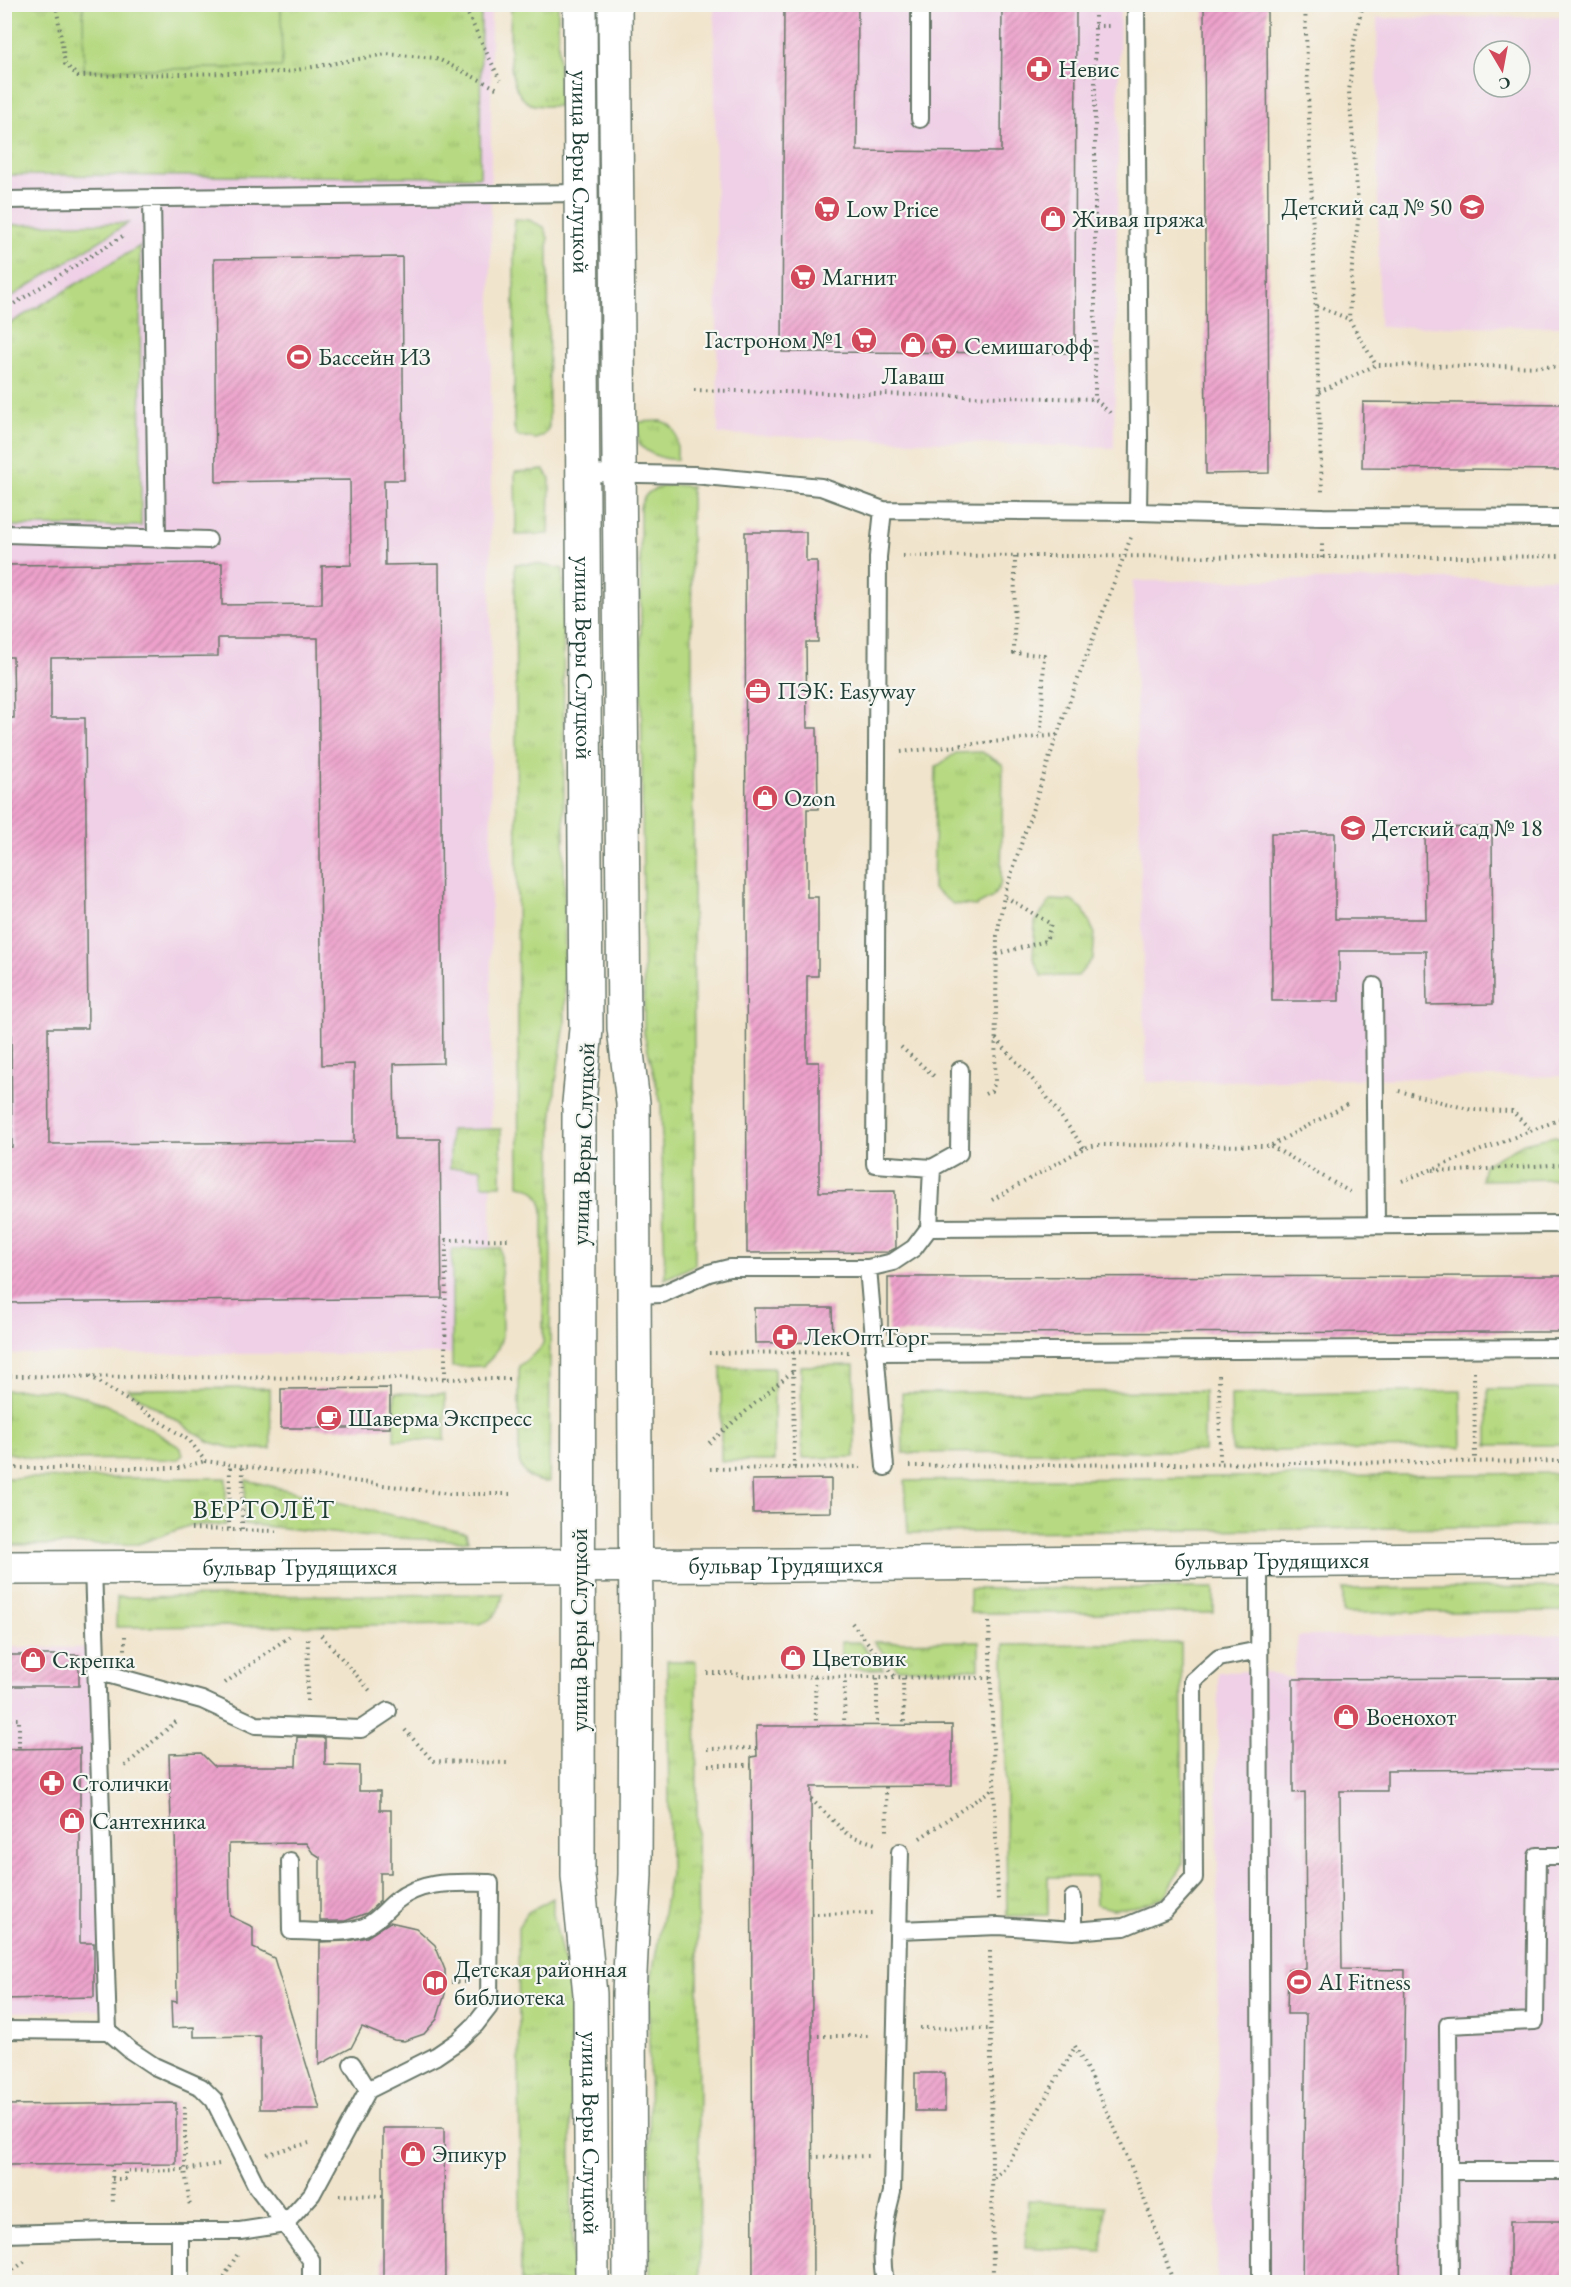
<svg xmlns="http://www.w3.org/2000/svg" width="1571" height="2287" font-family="'EB Garamond',serif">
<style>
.built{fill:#efd0e6;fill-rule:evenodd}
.grass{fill:url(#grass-tufts);stroke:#6a8b5a;stroke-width:1.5}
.pitch{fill:#b6d981;stroke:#6a8b5a;stroke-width:1.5}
.building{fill:url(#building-hatch);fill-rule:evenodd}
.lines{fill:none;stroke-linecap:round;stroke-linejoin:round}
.service-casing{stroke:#687769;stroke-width:20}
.minor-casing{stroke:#687769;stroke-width:36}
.tertiary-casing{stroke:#687769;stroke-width:36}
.path{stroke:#687769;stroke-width:4;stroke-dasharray:1.5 4.5;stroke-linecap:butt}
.service{stroke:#fff;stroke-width:16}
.minor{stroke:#fff;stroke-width:33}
.tertiary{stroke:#fff;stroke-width:33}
.labels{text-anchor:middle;stroke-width:4.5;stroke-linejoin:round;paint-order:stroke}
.poi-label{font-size:24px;fill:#1f3d34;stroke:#f6f6f2;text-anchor:start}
.street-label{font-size:24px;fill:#1f3d34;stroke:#f6f6f2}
.neighbourhood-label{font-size:26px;letter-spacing:1.5px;fill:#1f3d34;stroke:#f6f6f2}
</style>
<defs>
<pattern id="grass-tufts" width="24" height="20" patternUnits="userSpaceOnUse" patternTransform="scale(1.5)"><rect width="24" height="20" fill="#b6d981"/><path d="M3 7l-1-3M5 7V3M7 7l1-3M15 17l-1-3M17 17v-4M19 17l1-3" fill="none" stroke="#9cbb70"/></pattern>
<pattern id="building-hatch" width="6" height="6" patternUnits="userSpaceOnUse" patternTransform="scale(1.5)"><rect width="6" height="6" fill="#eea2cc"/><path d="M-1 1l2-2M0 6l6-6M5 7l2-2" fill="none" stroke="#c085a6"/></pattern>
</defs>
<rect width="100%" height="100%" fill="#f6f6f2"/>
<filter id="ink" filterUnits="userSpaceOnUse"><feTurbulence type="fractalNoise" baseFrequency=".0167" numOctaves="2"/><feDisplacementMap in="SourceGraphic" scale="12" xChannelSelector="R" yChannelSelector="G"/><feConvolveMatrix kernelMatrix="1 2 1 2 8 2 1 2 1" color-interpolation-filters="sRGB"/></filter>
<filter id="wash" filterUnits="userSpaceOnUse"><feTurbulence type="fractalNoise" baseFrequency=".008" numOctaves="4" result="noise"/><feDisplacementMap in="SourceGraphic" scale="24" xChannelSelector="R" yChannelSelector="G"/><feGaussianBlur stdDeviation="1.35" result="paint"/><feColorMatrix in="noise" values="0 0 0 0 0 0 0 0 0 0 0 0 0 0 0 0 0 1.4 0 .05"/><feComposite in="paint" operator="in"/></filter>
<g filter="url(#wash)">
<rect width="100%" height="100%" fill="#f1e4cc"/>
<path class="built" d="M4,5H491V1354H5Z
M714,5H1120L1114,448L718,434Z
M1566,17V326L1379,327L1377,18ZM1484,51H1520V87H1484Z
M1566,578V1076L1146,1082L1133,581Z
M1566,1635V2282H1217L1218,1672L1259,1671L1293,1679L1298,1636Z
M4,1647L93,1648L104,2010L5,2012Z"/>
<path class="grass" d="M5,5H481L480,177L5,175L4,111H8L4,64Z
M511,5H558L559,106C550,106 540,107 531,104C503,93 511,30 511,5Z
M514,219L529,220L544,227L548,238L549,427L544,435L536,439L517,436L514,428Z
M128,223L5,301V225Z
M140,246L141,526H11L4,510V327Z
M661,421C680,426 677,443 677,460C663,459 649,455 639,444L637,422Z
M544,470L550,479L549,534L516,535L515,472Z
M671,485L691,486L695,1265L665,1279L661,1104L644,1034L640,507C645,490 655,488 671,485Z
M515,564H536L563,569L565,1024L556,1081L552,1123L549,1482C533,1482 522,1475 519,1459V1366L539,1350L543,1343V1211C541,1196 534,1187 519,1185Z
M982,752L1003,765L1001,883L993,897L976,906L953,904L933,889L936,767L956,753Z
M1051,900L1072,901L1083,909L1095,934L1093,958L1078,976H1042L1033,958L1035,922Z
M501,1129V1185H482L481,1168H450V1130Z
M1555,1136L1566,1141V1179L1481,1180L1484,1165L1524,1143Z
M501,1248L502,1336C499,1349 494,1357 483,1366L452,1367V1249Z
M854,1365L855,1457L802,1458L801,1366Z
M721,1368H774V1461H721Z
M270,1388L271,1449H235L210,1442L128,1390V1389Z
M1488,1389H1566V1445H1488Z
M5,1390C23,1390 42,1388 60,1391C106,1398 142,1424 181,1448L183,1455L178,1459L41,1460L9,1453L5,1452Z
M1204,1391V1451L903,1453L902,1393Z
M1461,1391L1462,1447L1232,1452L1231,1395Z
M395,1393L445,1394V1440H394Z
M1566,1473V1526L908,1533L905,1481Z
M4,1478H226V1525H191L138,1544L5,1545Z
M246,1480L466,1533L468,1541L371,1537L244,1524Z
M1566,1587V1611L1343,1613V1589Z
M1214,1588V1613H970V1589Z
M503,1594C501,1610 494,1621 478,1624L116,1627L117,1597Z
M979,1641V1669H898L874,1642Z
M841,1642H859L883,1669H841Z
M1181,1643L1183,1864L1164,1897L1139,1906L1113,1909L1096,1905L1095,1877H1048V1915L1007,1916L1004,1645Z
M667,1661H696L700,2282H650L649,1992L670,1874Z
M553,1898V1914L570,1989L572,2282H521L518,1927L528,1912Z
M1028,2201L1105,2206L1102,2252L1025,2247Z"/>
<path class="pitch" d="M83,5H281L282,67L84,70Z"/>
<g id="blocks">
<path class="building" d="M784,4H858L857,151L1001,152L1002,4H1076L1075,353L782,352Z
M1204,4H1267L1269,473L1206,474Z
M402,257L404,480H384L385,565L439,564L443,1063L394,1064L395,1139H440L442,1298L4,1303V1148L12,1147L11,1027L4,1028V718H14L13,657H4V565L222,563V605L322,604V566L351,565L350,480L216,482L214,259ZM218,638H318L322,1065L354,1064V1142L49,1144L48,1028H88L85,718H51V658L218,656Z
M1363,402L1566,404V470L1362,468Z
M745,532H806V561H817L818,642H806L807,728H817L818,809H807V897H818V976H807V1062H819V1192L895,1191L896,1248L888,1252L747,1253Z
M1492,827L1493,1004L1427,1005L1426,951H1339V1001H1272L1271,833H1335V919H1426L1425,828Z
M1566,1276V1332L888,1333V1277Z
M754,1308H832L833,1342L755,1343Z
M390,1388V1428H281V1389Z
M831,1479V1512L753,1513L752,1480Z
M4,1655H79V1686H4Z
M1566,1678V1769L1387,1770V1791H1340L1342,1969L1405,1970L1400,2283H1302L1306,2014H1287L1288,1969H1306L1305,1792L1293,1793V1679Z
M952,1725V1786L811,1787L813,2283H753L751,1757L757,1756L756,1726Z
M297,1737L325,1738V1765L359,1766V1791H380V1810H391V1873H380V1901L367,1913L345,1921H320V1857L312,1852L306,1843L229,1844L230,1916L253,1927V1948L274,1958L320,2109H260V2036L194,2037V2027L172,2028L171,2001L177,2002L175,1822H171L169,1754L201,1753L214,1766H296Z
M80,1748V1943H94V1997L4,1999V1749Z
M390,1922L416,1928L435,1945L445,1970V1994L437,2019L424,2034L404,2041L394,2040L362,2027L351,2048L319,2065L320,1942L347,1941L367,1937Z
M915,2073H945V2111H915Z
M176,2103V2164L4,2165V2105Z
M383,2128H444L445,2283H383Z
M1510,2221H1566V2283H1510Z"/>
</g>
</g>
<g filter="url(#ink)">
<use href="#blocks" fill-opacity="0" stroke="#687769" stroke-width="1.5"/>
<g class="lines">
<g class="service-casing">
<path id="service" d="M1136,4L1139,440L1138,512
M920,119V5
M152,198L157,538
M4,200L582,193
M583,473L694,475L821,487L883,510L1138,512L1323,517L1566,518
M883,510L878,557L875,1164L932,1168L929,1228
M4,531L6,534L208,540
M1374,986L1376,1224
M932,1168L959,1153L960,1070
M868,1268L885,1467
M634,1295L662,1294L709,1273L729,1268H868L893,1262L914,1248L929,1228L1566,1224
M874,1352L1566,1348
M1259,1561L1261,2282
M93,1567L108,2031L130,2050L154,2066L201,2087L214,2100L257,2187L285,2224L312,2194L368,2090L436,2056L458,2041L475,2025L489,2007L490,1883C457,1883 423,1879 396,1901C386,1909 377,1922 364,1927C342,1935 314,1931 291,1931L290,1861
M96,1671L202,1700L256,1725L361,1729L388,1711
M1073,1898V1931
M899,1930L998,1926L1073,1931L1124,1927L1165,1910L1194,1878L1193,1681L1219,1658L1259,1650
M4,2030L108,2031
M352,2064L368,2090
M1449,2171H1566
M4,2234L113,2231H240L285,2224L311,2260V2282
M180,2282V2231
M885,2282C879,2251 884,2223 892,2192L900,1852
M1450,2282L1448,2025L1535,2021L1537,1856H1566"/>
</g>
<g class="minor-casing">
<g id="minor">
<path id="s1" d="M4,1568L791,1565L1566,1558"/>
</g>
</g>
<g class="tertiary-casing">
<g id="tertiary">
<path id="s2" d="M580,4L586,1029L579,1103L578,1876L590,1994L592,2282"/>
<path d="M615,4L624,1028L633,1103L636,1641L635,1874L629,1993L630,2282"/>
</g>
</g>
<path class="path" d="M56,4L65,64L78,76L285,72L386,54L436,58L500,90
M463,4L500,80
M1095,4V399L1112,415
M1305,4L1322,492
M1363,4L1354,42L1349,92L1359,214L1352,267L1349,319L1376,365
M1095,26H1111
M1317,306L1349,319
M4,310L126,234
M694,390L1095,399
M1319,392L1376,365L1566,367
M903,556C1124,555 1345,559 1566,556
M1015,556L1014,653L1044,655L1041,737
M1322,558V542
M901,752L1057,735
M997,954L1046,941L1051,924L1004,896
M996,1039L1041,1089L1084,1148
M901,1047L934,1076
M1399,1091L1472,1110L1512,1111L1531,1130
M985,1094L991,1091L995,1083L997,936L1004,896L1057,735L1131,537
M1271,1146L1350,1192
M1433,1170L1457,1171L1566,1164
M1402,1181L1566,1117
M992,1200L1084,1148L1097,1145L1270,1146L1350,1103
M793,1352L794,1468
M709,1353L850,1352
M1474,1372L1475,1462
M1219,1375L1220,1464
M4,1376L509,1379
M90,1376L190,1441L205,1461L450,1494H510
M445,1378L446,1240L508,1239
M709,1443L793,1371
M4,1462L14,1467
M910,1466L1566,1461
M4,1468H180L205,1461
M710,1469L861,1467
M191,1529L277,1531
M229,1529L230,1464
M242,1529L243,1465
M989,1622L998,1900
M852,1623L896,1678
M321,1635L372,1693
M125,1636V1652
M707,1673H733L744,1676L991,1678
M815,1677L816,1726
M877,1678V1726
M903,1678L904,1725
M225,1683L290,1636
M307,1701L308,1636
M4,1719H19V1749
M844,1726L845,1678
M405,1730L433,1761L507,1763
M707,1749L756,1748
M708,1765H751
M125,1766L179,1719
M886,1787L887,1831
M811,1799L848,1835L876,1844
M920,1838L994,1788
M811,1914L874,1913
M990,1951L993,2282
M445,1982H465
M920,2028L991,2029
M812,2036H871
M1075,2046C1114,2122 1148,2201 1173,2282
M185,2107V2170L190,2207
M267,2154L309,2143
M812,2157L869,2156
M112,2164L113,2205
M994,2178L1005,2168L1075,2047
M112,2179H125V2171L185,2170L219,2164
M339,2195L383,2196
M4,2277L28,2259
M813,2280H860
M221,2282L237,2255"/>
<use href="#service" class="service"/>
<use href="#minor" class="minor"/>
<use href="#tertiary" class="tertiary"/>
</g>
</g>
<defs>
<g id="pharmacy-disc" transform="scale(1.35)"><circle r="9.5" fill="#d1495b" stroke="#f6f6f2"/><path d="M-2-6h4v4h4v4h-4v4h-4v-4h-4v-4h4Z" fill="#fff"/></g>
<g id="school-disc" transform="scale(1.35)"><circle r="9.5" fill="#d1495b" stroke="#f6f6f2"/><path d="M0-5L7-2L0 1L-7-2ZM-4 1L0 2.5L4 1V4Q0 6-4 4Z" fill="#fff"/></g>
<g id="supermarket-disc" transform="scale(1.35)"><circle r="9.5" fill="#d1495b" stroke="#f6f6f2"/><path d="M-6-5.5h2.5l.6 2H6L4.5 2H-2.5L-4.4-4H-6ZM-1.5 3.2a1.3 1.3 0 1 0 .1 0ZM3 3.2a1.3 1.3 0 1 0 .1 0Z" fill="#fff"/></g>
<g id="shop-disc" transform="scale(1.35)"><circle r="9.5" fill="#d1495b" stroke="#f6f6f2"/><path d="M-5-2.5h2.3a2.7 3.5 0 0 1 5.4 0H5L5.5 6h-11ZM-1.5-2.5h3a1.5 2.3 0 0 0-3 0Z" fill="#fff"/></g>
<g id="stadium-disc" transform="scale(1.35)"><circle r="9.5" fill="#d1495b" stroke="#f6f6f2"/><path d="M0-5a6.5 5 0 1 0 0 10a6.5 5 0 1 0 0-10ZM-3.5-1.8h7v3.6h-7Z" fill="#fff"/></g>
<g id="office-disc" transform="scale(1.35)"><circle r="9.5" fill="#d1495b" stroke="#f6f6f2"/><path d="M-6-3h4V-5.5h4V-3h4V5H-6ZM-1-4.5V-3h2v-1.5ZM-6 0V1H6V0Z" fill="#fff"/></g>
<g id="cafe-disc" transform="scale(1.35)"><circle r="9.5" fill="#d1495b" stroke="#f6f6f2"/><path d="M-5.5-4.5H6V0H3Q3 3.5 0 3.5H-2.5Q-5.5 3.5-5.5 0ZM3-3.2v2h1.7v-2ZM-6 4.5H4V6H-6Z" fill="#fff"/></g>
<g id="library-disc" transform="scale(1.35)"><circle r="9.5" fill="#d1495b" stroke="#f6f6f2"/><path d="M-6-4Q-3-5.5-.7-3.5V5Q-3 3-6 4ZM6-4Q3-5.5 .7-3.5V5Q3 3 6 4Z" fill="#fff"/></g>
</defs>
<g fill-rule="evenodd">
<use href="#pharmacy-disc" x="1039" y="69"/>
<use href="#school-disc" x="1472" y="207"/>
<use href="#supermarket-disc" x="827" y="209"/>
<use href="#shop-disc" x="1053" y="219"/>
<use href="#supermarket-disc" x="803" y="277"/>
<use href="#supermarket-disc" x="864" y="340"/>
<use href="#shop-disc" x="913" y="345"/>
<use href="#supermarket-disc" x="944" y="346"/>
<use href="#stadium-disc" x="299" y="357"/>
<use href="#office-disc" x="758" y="691"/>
<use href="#shop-disc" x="765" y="798"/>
<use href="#school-disc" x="1353" y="828"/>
<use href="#pharmacy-disc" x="785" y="1337"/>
<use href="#cafe-disc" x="329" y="1418"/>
<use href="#shop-disc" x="793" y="1658"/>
<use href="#shop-disc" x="33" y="1660"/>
<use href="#shop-disc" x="1346" y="1717"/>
<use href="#pharmacy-disc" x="52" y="1783"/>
<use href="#shop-disc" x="72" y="1821"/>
<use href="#stadium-disc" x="1299" y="1982"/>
<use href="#library-disc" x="435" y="1983"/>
<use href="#shop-disc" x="413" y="2154"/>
</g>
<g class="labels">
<g class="poi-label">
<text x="1058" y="77">Невис</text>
<text x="1452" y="215" text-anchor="end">Детский сад № 50</text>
<text x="846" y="217">Low Price</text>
<text x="1072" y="227">Живая пряжа</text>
<text x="822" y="285">Магнит</text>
<text x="844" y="348" text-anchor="end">Гастроном №1</text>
<text x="964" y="354">Семишагофф</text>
<text x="318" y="365">Бассейн ИЗ</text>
<text x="913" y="384" text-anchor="middle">Лаваш</text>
<text x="777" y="699">ПЭК: Easyway</text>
<text x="784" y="806">Ozon</text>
<text x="1372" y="836">Детский сад № 18</text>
<text x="804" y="1345">ЛекОптТорг</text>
<text x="348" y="1426">Шаверма Экспресс</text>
<text x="812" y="1666">Цветовик</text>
<text x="52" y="1668">Скрепка</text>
<text x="1366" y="1725">Военохот</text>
<text x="72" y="1791">Столички</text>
<text x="92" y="1829">Сантехника</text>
<text x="454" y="1977">Детская районная<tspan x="454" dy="28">библиотека</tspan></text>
<text x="1318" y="1990">AI Fitness</text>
<text x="432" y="2162">Эпикур</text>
</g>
<g class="street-label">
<text dy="8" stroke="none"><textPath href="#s2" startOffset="168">улица Веры Слуцкой</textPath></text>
<text dy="8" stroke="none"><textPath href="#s2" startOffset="654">улица Веры Слуцкой</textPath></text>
<text transform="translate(583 1144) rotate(-88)" y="8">улица Веры Слуцкой</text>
<text dy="8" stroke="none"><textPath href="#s1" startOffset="1268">бульвар Трудящихся</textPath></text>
<text dy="8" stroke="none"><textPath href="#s1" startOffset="782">бульвар Трудящихся</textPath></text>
<text dy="8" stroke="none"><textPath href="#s1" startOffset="296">бульвар Трудящихся</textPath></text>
<text transform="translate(579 1630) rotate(-90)" y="8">улица Веры Слуцкой</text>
<text dy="8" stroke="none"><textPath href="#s2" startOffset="2130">улица Веры Слуцкой</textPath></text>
</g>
<g class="neighbourhood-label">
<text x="264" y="1518">ВЕРТОЛЁТ</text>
</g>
</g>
<rect width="1571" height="2287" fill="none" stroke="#f6f6f2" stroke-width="24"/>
<g transform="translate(1502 69) rotate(170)"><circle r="28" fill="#f6f6f2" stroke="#a0aca6" stroke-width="1.5"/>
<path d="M0-4.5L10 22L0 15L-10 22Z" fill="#d1495b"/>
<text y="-9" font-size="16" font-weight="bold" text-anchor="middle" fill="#1f3d34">С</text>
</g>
</svg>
